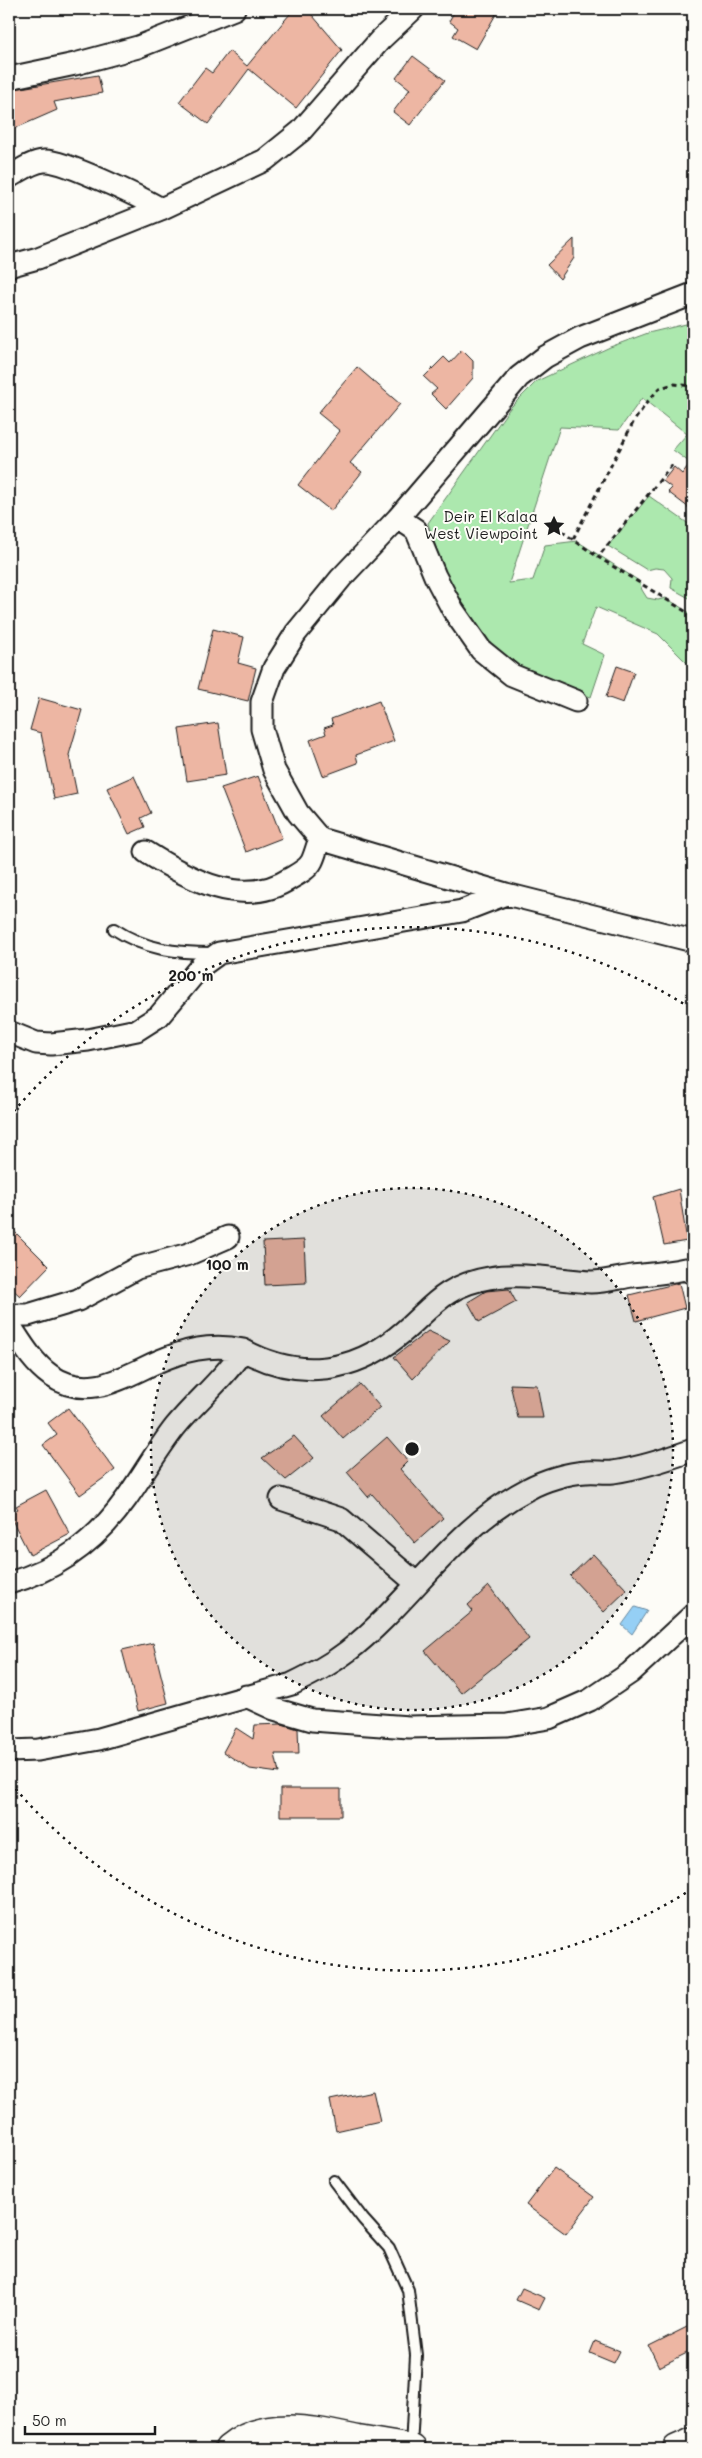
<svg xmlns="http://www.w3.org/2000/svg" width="702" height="2458" font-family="Mali,sans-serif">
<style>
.green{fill:#ace8ae;stroke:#648265}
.water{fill:#95cff5;stroke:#65879e}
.building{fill:#edb6a3;stroke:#1c1c1c}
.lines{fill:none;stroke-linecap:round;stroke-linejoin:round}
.service-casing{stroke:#1c1c1c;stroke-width:14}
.minor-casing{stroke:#1c1c1c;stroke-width:25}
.secondary-casing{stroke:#1c1c1c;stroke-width:31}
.path{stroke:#1c1c1c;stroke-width:3;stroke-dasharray:5 4;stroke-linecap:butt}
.service{stroke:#fdfcf7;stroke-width:10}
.minor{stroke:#fdfcf7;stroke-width:21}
.secondary{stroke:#fdfcf7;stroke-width:28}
.ring{fill:none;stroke:#1c1c1c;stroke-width:2.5;stroke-dasharray:2.5 5}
.labels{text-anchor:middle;stroke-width:4;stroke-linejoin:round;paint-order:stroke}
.poi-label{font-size:15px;fill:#1c1c1c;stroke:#fdfcf7;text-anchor:end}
.centre{fill:#1c1c1c;stroke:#fdfcf7;stroke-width:2.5}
.ring-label{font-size:15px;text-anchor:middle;font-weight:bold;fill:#1c1c1c;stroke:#fdfcf7;stroke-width:4;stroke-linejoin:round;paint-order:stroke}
</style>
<rect width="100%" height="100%" fill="#fdfcf7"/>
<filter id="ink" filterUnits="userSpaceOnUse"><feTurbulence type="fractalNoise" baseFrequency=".02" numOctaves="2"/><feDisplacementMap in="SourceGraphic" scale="10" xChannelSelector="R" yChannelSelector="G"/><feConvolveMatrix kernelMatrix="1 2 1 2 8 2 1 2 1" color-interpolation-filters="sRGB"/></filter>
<g filter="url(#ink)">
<path class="green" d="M686,324H693V465L673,450L687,434L642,398L619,430L560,427L509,583L533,580L545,545L577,541L639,581L642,590L647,598L658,600L666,598L693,615V669L658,634L596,607L582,644L605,655L591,697L521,675L492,655L451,595L428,523L510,408L537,381L610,347L648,333Z
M649,496L693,527V591L689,598L671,588L672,578L664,569L655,568L647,570L608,546Z"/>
<path class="water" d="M635,1607L647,1611L632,1634L622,1625Z"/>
<path class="building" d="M294,9H307L342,50L296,108L249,69L208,124L179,102L205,68L212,73L229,51L247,66Z
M456,9H499L476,49L453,36L458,28L449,21Z
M413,56L445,80L410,125L393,112L410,89L396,78Z
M98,75L102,93L54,102L57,110L9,131V90Z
M574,239V258L560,279L547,265Z
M462,350L473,361V378L446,409L431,394L437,389L424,377L444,357L450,363Z
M357,367L400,404L350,463L362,472L331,511L298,485L340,431L318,413Z
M693,459V511L668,492L672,488L663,481L674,467L682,474Z
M213,629L244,637L238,663L256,668L248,701L198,689Z
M617,666L634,672L623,703L606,697Z
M39,698L82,710L69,755L77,794L54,799L41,733L30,730Z
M379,701L394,741L356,755L358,763L323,776L310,740L326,734L324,728L333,725L331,719Z
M218,723L226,775L187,781L179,729Z
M134,776L151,813L141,818L145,827L129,834L107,788Z
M258,776L282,838L246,852L221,788Z
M679,1189L687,1241L664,1245L653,1197Z
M9,1226L49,1266L20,1296L9,1286Z
M304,1240L306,1283L265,1285L263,1242Z
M679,1283L685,1308L636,1321L629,1295Z
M509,1289L516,1302L479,1322L468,1302L486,1291Z
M428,1331L450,1341L413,1379L394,1357Z
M360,1384L380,1407L343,1439L323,1416Z
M510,1384L537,1385L543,1418H518Z
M68,1408L115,1470L80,1495L43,1445L57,1435L48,1423Z
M294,1436L314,1458L286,1480L262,1458Z
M387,1437L408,1461L400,1469L443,1518L415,1543L372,1494L368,1497L347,1472Z
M46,1490L70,1534L30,1555L9,1514L18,1509L16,1506Z
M593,1554L627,1590L604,1612L570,1576Z
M489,1586L529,1639L461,1693L425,1651L473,1611L468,1605Z
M153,1643L168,1703L138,1711L122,1650Z
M282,1724L298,1729L299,1754H275L279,1773L250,1769L223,1752L236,1728L253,1739L255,1725Z
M280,1789H341V1816H280Z
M373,2091L380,2121L336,2131L330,2100Z
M554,2168L594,2197L566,2234L526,2205Z
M522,2288L545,2298L539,2310L516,2300Z
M693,2324V2350L659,2367L649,2346Z
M595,2341L620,2351L614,2363L590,2353Z"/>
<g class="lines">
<g class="service-casing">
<path id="service" d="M114,929C146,950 176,953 213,953
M334,2181L363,2219L389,2248L408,2290L416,2355L411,2448"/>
</g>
<g class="minor-casing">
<path id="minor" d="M9,78L75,64L138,47L234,9
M9,177C20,171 31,162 44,161C62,159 142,198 161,209
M9,266L38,258L161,209L265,160L301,131L380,40L413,9
M693,294L580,338L545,357L519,377L398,518L341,578L296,633L274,668L262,702V729L274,770L298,813L320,839L506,894L693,941
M398,518L416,530L435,576L453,610L481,650L512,675L576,701
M146,852C187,878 243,910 291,878C298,874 308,869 312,861C315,855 317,846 320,839
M9,1032L36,1043L51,1044L88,1040L137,1030L159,1016L201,966L219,953L462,911L506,894
M9,1315H28L78,1300L137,1268L189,1254L228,1237
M9,1324C21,1342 32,1362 50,1375C94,1406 133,1368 175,1355C198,1347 220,1345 243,1350C224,1379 197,1400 175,1427C157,1450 143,1475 126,1499C96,1541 59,1569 9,1583
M243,1350C292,1377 343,1375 389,1343C428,1316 436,1287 489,1278C523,1272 558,1280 591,1282C604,1282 619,1278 632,1276C650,1274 667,1273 685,1269L693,1273
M281,1499L341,1519L416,1583
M246,1696L274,1709L312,1720L409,1727L507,1725L549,1718L590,1700L630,1673L693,1615
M9,1751L38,1750L99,1739L292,1684C312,1674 330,1665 348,1651C411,1602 453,1528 528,1489C544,1480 568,1473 586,1472C595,1471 604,1473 613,1472C640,1468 668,1459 693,1450"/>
</g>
<g class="secondary-casing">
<path id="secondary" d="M229,2449C266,2418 315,2431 358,2440C376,2443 394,2446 412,2449
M677,2449L693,2442"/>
</g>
<path class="path" d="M672,465L598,557L693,616
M554,526L598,557
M573,539L634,421L648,401L660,388L674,384L693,386"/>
<use href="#service" class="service"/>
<use href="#minor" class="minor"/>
<use href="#secondary" class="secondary"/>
</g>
</g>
<circle cx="412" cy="1449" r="261" fill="#1c1c1c" fill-opacity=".12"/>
<g class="ring">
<circle cx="412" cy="1449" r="261"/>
<path d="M692 1889A522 522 0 0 1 9 1781M9 1117A522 522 0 0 1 692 1009"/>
</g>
<defs>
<g id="sight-bare" transform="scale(1.725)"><path d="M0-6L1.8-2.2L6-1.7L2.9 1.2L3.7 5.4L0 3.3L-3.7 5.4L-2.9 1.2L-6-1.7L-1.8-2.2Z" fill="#1c1c1c" stroke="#fdfcf7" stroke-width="2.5" paint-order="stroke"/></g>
</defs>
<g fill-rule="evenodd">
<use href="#sight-bare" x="554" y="526"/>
</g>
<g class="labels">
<g class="poi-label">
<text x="538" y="522">Deir El Kalaa<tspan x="538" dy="17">West Viewpoint</tspan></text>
</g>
</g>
<circle cx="412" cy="1449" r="8" class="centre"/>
<g class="ring-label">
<text x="191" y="981">200 m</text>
<text x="227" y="1270">100 m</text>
</g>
<rect width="702" height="2458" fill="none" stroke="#fdfcf7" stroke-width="30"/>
<rect x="15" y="15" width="672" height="2428" fill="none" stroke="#1c1c1c" stroke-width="2" filter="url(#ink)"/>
<path d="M25 2426v8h130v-8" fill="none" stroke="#1c1c1c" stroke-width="2.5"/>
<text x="32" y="2426" font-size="15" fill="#1c1c1c" stroke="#fdfcf7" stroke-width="4" paint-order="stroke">50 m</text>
</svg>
